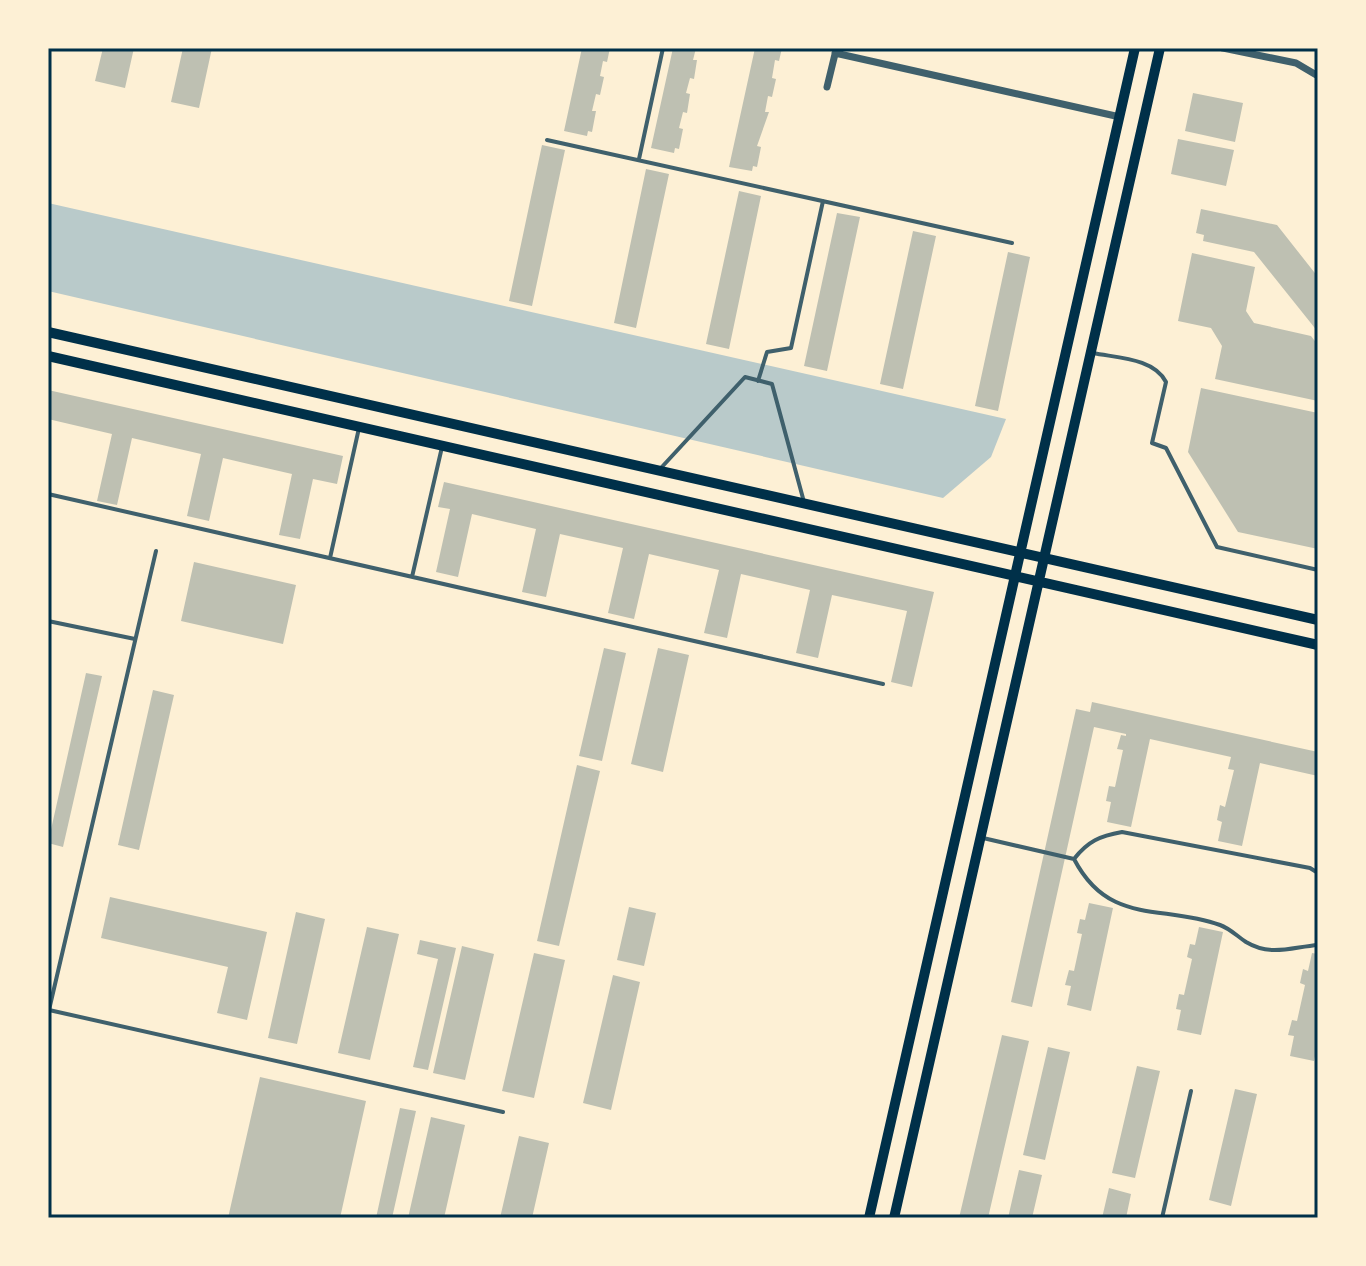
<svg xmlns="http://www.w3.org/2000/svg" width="1366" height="1266" font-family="'Playfair Display',serif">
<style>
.green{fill:#b9caca}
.building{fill:#bec0b2}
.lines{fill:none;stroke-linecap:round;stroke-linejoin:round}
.service{stroke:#3f606c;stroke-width:4}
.minor{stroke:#3f606c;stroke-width:7}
.secondary{stroke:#003049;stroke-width:10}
.neatline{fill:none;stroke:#003049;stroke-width:3}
</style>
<rect width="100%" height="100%" fill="#fdf0d5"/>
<path class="green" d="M48,203L1006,419L991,457L943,498L48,291Z"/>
<path class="building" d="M103,48H134L125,88L95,81Z
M183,48H212L199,108L171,102Z
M582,48H610L607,62L603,61L600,76L604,77L600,95L596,94L592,111H596L592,132L588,131L587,136L564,131Z
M673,48H696L693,60H697L694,79L690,78L686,93L690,94L687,113L683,112L679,128L683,129L679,149L675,148L674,153L651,148Z
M755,48H782L779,61L775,60L772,78L776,79L772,97L768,96L765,112H769L757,146L761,147L757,167L753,166L752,171L729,167Z
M1193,93L1243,103L1235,142L1185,131Z
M1178,139L1234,150L1226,186L1171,174Z
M542,145L565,150L532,306L509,301Z
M646,169L669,174L636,328L614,323Z
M739,191L761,196L729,349L706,344Z
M1201,209L1277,225L1318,277V332L1254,252L1203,241L1204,235L1196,233Z
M837,213L860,217L827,371L804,366Z
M913,231L936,236L903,389L880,384Z
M1008,252L1030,257L998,411L975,406Z
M1192,253L1255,267L1246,311L1254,323L1311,336L1318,345V401L1215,379L1222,346L1211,328L1178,321Z
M1201,388L1318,413V549L1238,532L1188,452Z
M48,390L343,456L337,484L313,479L300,539L279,535L292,474L223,458L209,521L187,516L201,454L132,438L117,505L97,501L112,434L48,419Z
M444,482L934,592L912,687L891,682L907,611L832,595L818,658L796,653L810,590L741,574L727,638L704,633L719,570L649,554L634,619L608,613L623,548L560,534L546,597L522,592L536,529L472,514L458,577L436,572L450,509L438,507Z
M194,562L296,585L283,644L181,621Z
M604,648L626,653L602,761L579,756Z
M658,648L689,655L663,772L631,764Z
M86,673L102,676L63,847L48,843Z
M153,690L174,695L139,850L118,845Z
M1092,702L1318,752V776L1260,763L1242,846L1218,841L1222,822L1217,820L1220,805L1225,807L1234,770L1228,769L1231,757L1150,739L1131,827L1107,822L1111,802L1106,801L1109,786L1115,787L1123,750L1117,749L1121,735L1126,736V734L1094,727L1032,1007L1011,1002L1076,709L1090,712Z
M577,765L600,771L559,946L537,941Z
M110,897L267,932L247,1020L217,1013L228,967L101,938Z
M1089,903L1113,908L1091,1011L1067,1005L1071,986L1065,985L1069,970L1074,971L1082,934L1077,933L1080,919L1085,920Z
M629,907L656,913L644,966L617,960Z
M296,912L325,919L297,1044L268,1038Z
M367,927L399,934L370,1060L338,1053Z
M1199,927L1223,932L1201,1035L1177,1030L1181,1010L1176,1009L1179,994L1184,995L1192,959L1187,957L1190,944L1195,945Z
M420,940L456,948L428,1070L413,1067L438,959L417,954Z
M462,946L494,954L465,1080L433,1073Z
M534,953L565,960L534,1098L502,1091Z
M1312,953L1318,954V1042L1314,1061L1290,1056L1294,1036L1288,1035L1292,1020L1297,1021L1305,985L1300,983L1303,969L1308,971Z
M613,975L640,982L611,1110L583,1103Z
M1002,1035L1029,1041L988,1218H959Z
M1048,1047L1070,1052L1045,1160L1023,1155Z
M1137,1066L1160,1071L1135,1178L1112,1173Z
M260,1077L366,1101L340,1218H228Z
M1235,1089L1257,1094L1231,1206L1209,1200Z
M400,1108L416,1111L392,1218H376Z
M431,1117L465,1125L444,1218H408Z
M519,1136L549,1143L532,1218H500Z
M1019,1170L1042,1175L1032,1218H1008Z
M1109,1188L1131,1194L1126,1218H1102Z"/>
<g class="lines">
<path class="service" d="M547,140L1012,243
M639,159L663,48
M1093,353C1117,358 1154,358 1166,382L1152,443L1166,448L1217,547L1318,570
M758,381L767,352L791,348L823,201
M660,469L745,377L772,384L804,502
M48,494L883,684
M330,558L359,428
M412,577L442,447
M48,621L135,639
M983,838L1074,859
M1318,873L1310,868L1122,832C1100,836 1088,841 1074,859C1109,926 1161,904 1220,925C1229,928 1237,936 1246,942C1271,957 1292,947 1318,945
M49,1010L156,551
M49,1010L503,1112
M1162,1218L1191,1091"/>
<path class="minor" d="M1223,48L1296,63L1318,76
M835,53L1120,117
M827,87L836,50"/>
<path class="secondary" d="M48,332L1318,620
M48,356L1318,645
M869,1218L1135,48
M894,1218L1160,48"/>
</g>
<rect width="1366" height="1266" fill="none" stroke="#fdf0d5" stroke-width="100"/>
<rect x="50" y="50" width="1266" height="1166" class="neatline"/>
</svg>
